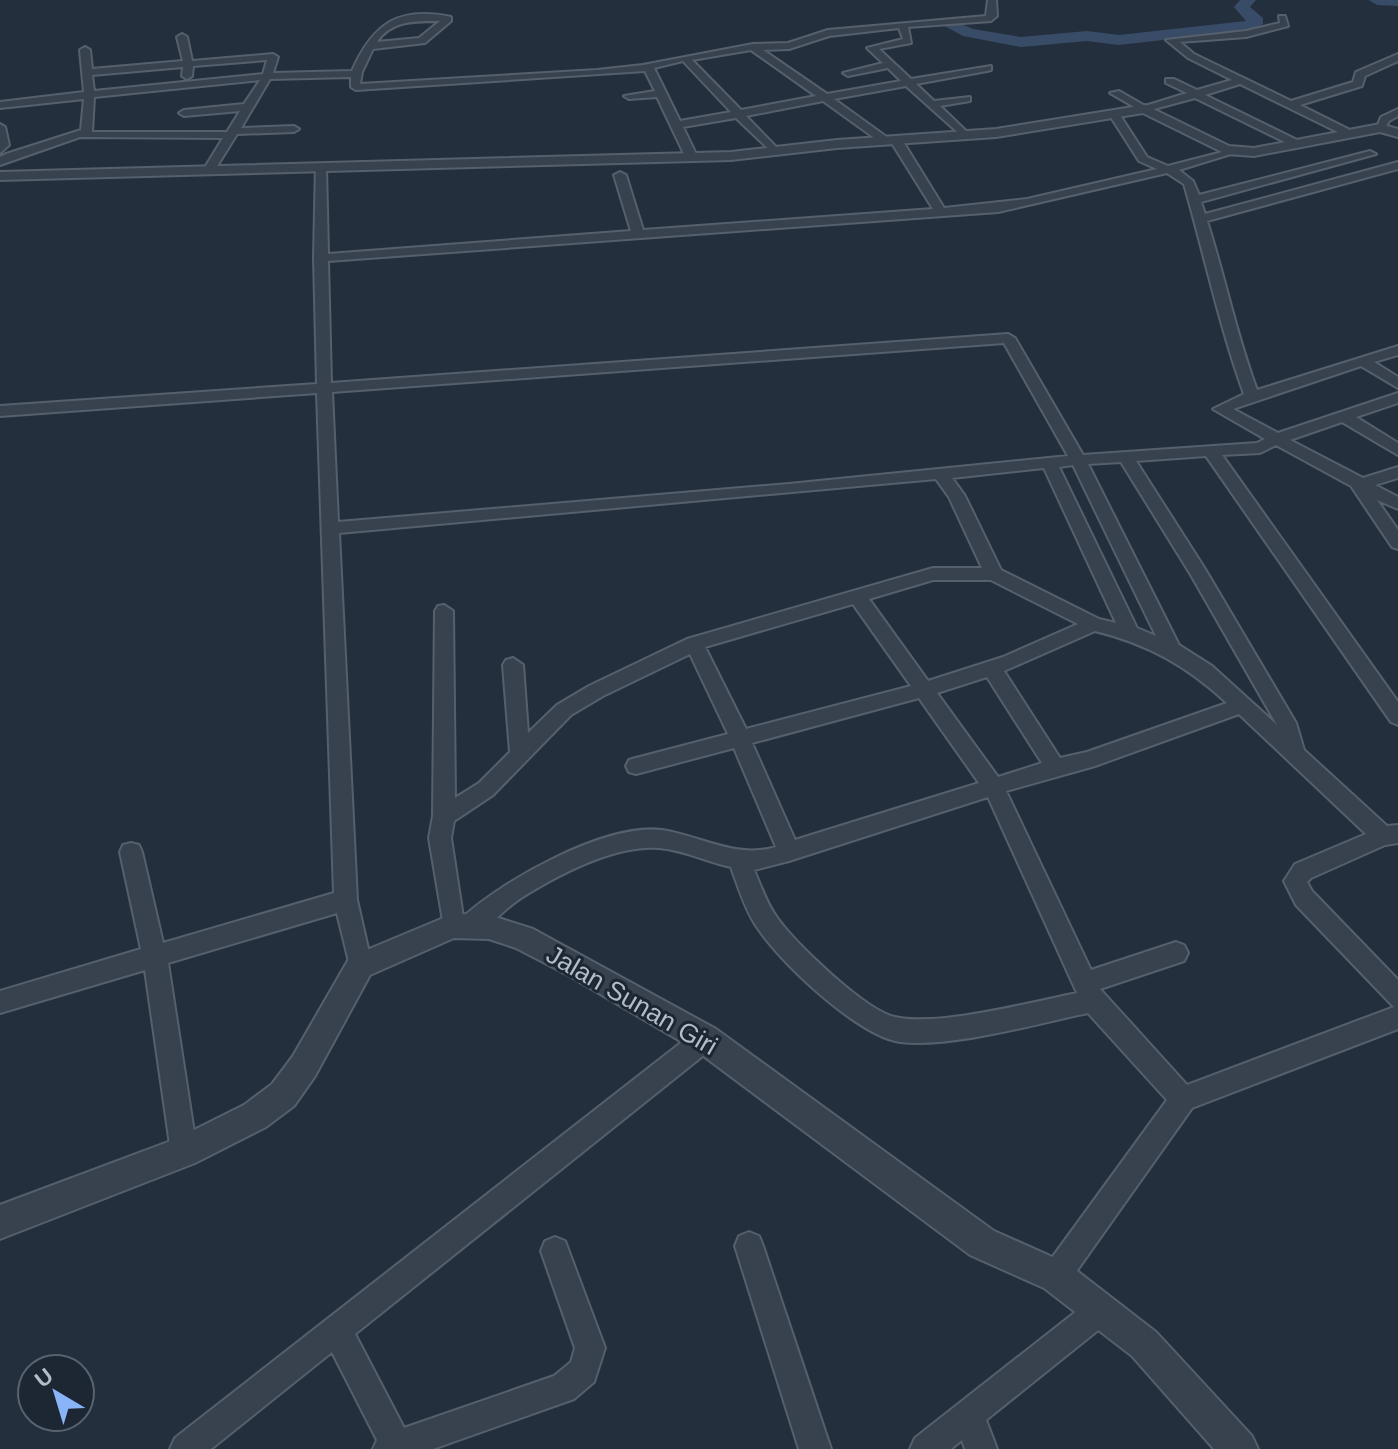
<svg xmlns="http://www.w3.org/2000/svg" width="1398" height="1449" font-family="Helvetica,sans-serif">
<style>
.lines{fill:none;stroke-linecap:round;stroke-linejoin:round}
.river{fill:#394c67;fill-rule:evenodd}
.minor-casing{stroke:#565f6c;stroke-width:4}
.tertiary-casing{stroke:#565f6c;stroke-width:4}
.minor{fill:#38414e;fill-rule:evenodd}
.tertiary{fill:#38414e;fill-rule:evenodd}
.labels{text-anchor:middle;stroke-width:6;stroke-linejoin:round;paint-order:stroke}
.near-street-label{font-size:26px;fill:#b4bcc9;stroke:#1d2633}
</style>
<rect width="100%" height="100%" fill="#242f3e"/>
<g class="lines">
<path class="river" d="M1240,0H1256L1250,7L1263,18V24L1251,30L1119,45L1087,41L1021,47L963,36L939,23L947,18L973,29L1021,37L1087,31L1119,35L1246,21L1234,7Z
M1369,0H1398V6L1377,5Z"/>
<g class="minor-casing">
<path id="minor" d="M988,0H996L997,16L991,21L908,27L911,43L879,49L911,79L991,66V70L987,71L916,84L934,101L970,97V101L940,106L967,132L968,134L963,137L906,86L834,99L888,138V142H880L823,101L746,116L778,149L780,151L774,154L736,118L683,127L697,156L691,159L685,156L657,97L629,99L624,96L655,91L645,71L356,90L351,87V77L270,79L241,128L294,126L299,129L294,132L237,134L214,171L204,169L223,138L80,137L0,165V157L6,154L81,130L84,99L0,108V102L84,92L80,50L85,47L90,50L92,69L183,61L177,37L182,34L187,37L192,61L273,54L278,57L273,73L352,71C373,24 398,6 451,17V21L425,43L373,49L362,72L360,84L597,70L643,65L753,44L788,43L828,30L986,16ZM440,21L419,38L377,42C391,20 416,21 440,21ZM899,28L903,39L867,48L883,63L843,73L848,76L888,68L901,81L827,94L763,50L789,49L829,36ZM751,50L816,96L741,110L692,60ZM267,60L263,74L94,91L92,75L183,67L182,76L187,79L192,76L193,66ZM683,61L731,112L680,121L654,68ZM260,80L244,104L184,110L179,113L184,116L240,111L227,132H92L94,97Z
M1279,16H1285L1288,26L1246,37L1180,42L1194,54L1291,101L1353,82L1356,72L1398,54V61L1365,76L1362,86L1300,105L1354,132V136H1346L1240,84L1205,95L1301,142V146H1293L1195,98L1143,112L1110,93L1119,91L1145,106L1187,93L1166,83V79H1174L1197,90L1232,80L1188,58L1166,40L1246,31L1280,23Z
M1398,109V116L1389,121L1384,130H1376L1381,117Z
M1114,111L1118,112L1147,157L1168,166L1234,149V153L1179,170L1193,181L1199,195L1370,151L1376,154L1201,202L1205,214L1398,162V169L1207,221C1225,277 1236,334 1257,390L1398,346V355L1374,362L1398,377V388L1361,366L1233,409L1278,433L1398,393V403L1356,417L1398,443V455L1342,422L1290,440L1363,478L1398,467V478L1375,485L1398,497V509L1377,500L1398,530V549L1392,547L1351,486L1276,445L1260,453L1222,455L1398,702V725L1391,722L1206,456L1136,461L1205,569L1296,723L1304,750L1387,826L1398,825V843L1385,845L1311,878L1307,882L1312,891L1398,980V1029L1192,1108L1066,1286L1056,1290L1046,1286L1042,1276L1046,1266L1167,1100L1088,1013C1035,1024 953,1048 900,1042C858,1036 777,960 755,924C744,907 738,886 731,867C707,862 684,850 659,848C613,845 558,875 521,898C504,909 489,928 471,934L462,930L453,936L445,933L429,838L433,816L435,611L438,606L444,605L453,611L455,798L479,783L510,752L503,665L506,660L513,658L523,665L528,733L557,705L589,686L687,639L933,568H982L949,497L936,479L339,533L357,900L372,966L368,974L360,977L352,974L337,913L168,963L197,1152L193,1161L184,1165L175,1161L171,1152L145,970L0,1013V991L141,949L120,852L123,845L131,843L139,845L142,852L163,943L334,893L317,393L0,416V406L317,384L314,258L316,164L326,166L328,254L631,231L614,175L620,172L626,175L643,230L933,209L890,140L896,137L902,140L944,208L1027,199L1157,169L1139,161L1109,114ZM1167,173L1184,184C1204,253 1219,325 1244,394L1213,409L1265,439L1257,443L1083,455L1015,338L1008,334L331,383L328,261L998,212ZM1004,343L1068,456L789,484L338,522L332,392ZM1121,462L1191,575L1277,725L1212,666L1179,645L1088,464ZM1073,465L1156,636L1137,628L1059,467ZM1044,468L1116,623L1099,619L1001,570L965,496L952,478ZM933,580H991L1078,624L1003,657L928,681L869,599ZM853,604L911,686L746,729L705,647ZM1095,631C1148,644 1187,666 1227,703L1087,752L1060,758L1004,671ZM690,654L728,734L636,758L629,760L626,766L629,772L636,774L734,748L776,847C736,859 701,836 662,830C605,823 504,880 463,917L451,838L454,821L493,795L571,715L603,696ZM987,677L1042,763L998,777L937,693ZM919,698L979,783L795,840L752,743ZM1239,714L1366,834L1295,864L1284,881L1296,905L1394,1007L1187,1085L1100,989L1184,961L1188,953L1184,945L1176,942L1091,970L1006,791L1095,766ZM988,797L1077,993C1032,1002 937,1027 895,1017C866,1011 796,944 778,919C767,905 761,886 754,870L789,861Z
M0,124L5,127L9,145L0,153Z
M705,1027L714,1031L717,1039L714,1047L355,1334L404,1428L554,1376L571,1362L575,1348L541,1251L545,1241L555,1237L565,1241L605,1348L594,1382L574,1399L433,1449H373L377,1440L332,1352L211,1449H170L175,1438L696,1031Z
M749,1232L759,1236L763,1246L831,1449H799L735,1246L739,1236Z
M1102,1295L1112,1299L1116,1309L1112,1319L986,1420L997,1449H965L962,1440L951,1449H910L915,1438L1092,1299Z"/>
</g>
<g class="tertiary-casing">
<path id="tertiary" d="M1145,105L1229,146L1254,148L1380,124L1398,129V137L1380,132L1254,156L1226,154L1143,113L996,137L837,148L731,160L0,180V172L731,152L837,140L996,129Z
M453,914L489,915L533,929L716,1029L994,1231L1068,1264L1156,1332L1252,1436L1258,1449H1214L1132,1356L1044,1288L970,1255L694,1049L568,975L516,948L489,939L454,938L370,975L315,1076L294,1106L266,1127L195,1163L0,1239V1205L176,1139L244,1105L272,1084L293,1056L350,957Z"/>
</g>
<use href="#minor" class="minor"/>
<use href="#tertiary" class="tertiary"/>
</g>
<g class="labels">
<g class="near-street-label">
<text transform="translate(632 1000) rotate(30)" y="9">Jalan Sunan Giri</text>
</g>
</g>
<g transform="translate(56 1393) rotate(322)"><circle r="38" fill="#1d2633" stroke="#59626f" stroke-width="2"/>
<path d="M0-6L14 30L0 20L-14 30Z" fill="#8ab4f8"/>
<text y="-12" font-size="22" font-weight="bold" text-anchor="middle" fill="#b4bcc9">U</text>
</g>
</svg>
